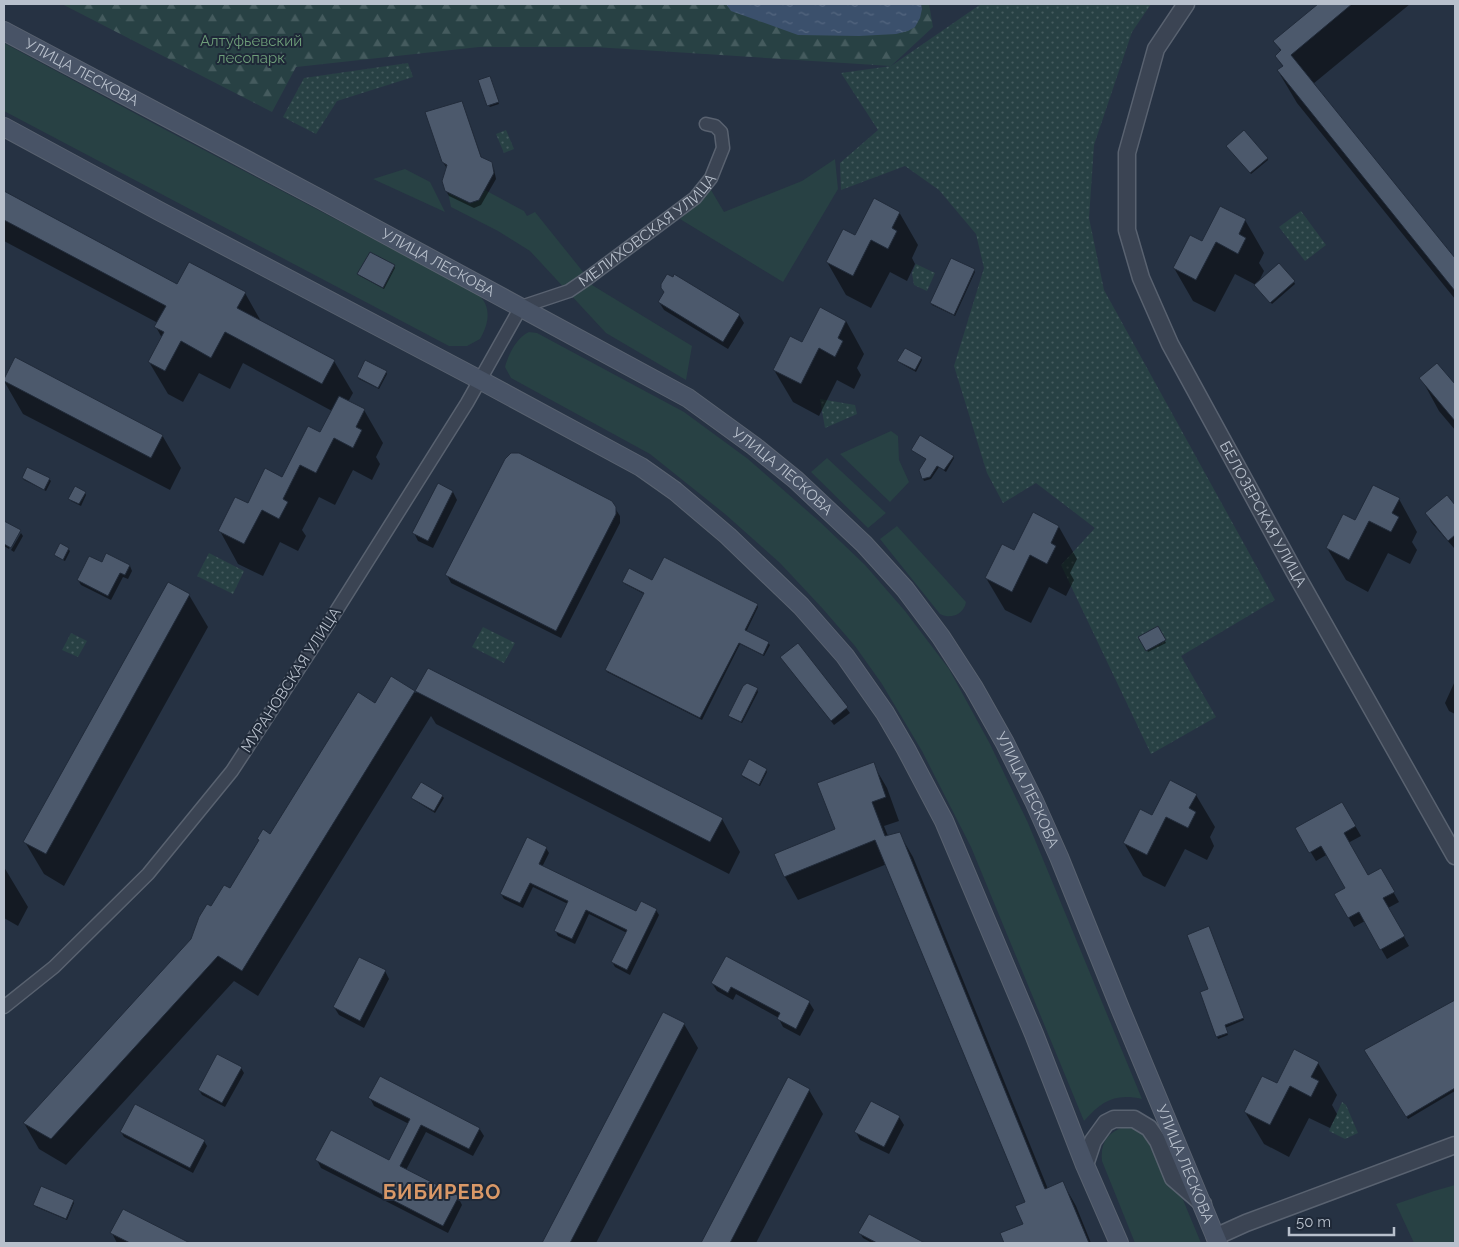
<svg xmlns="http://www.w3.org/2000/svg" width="1459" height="1247" font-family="Raleway,sans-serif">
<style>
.grass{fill:#284144}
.forest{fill:url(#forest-firs)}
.park{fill:url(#park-dots)}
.water{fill:url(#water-ripples)}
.shadow{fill:#0007}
.building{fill:#4c596c;stroke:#212b3a}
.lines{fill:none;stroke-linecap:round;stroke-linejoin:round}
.minor-casing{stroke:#596270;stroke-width:15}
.tertiary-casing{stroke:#596270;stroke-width:19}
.secondary-casing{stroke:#596270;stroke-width:20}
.minor{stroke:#3b4453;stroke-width:12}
.tertiary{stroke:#3b4453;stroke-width:16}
.secondary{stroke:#485366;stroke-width:18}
.labels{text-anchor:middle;stroke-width:4;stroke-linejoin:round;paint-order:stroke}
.park-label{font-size:15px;fill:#6e9e79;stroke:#1f2938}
.street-label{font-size:15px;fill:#b8c0cc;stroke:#1f2938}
.district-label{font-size:20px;font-weight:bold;letter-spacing:1px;fill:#d99867;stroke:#1f2938}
</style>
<defs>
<pattern id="forest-firs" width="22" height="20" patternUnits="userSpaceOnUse" patternTransform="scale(1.25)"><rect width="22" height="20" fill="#284144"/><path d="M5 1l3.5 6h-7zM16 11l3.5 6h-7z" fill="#455b5e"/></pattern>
<pattern id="park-dots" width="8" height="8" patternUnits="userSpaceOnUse" patternTransform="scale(1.25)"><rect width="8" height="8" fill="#284144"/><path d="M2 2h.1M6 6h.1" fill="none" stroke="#455b5e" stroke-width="1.8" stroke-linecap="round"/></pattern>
<pattern id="water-ripples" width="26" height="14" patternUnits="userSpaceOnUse" patternTransform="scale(1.25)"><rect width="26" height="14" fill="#3b506c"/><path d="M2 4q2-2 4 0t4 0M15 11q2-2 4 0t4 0" fill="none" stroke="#556780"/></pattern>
</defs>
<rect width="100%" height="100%" fill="#263243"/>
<path class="grass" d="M4,43L164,129L478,294C492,307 489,323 480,339L467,346H449L4,111Z
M835,159L838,189L783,282L680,219L711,190L724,212L802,181Z
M405,169L430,182L445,212L373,179Z
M485,190L524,211L527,216L535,212L588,278L592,285L692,346L686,380L606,333L530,251L498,231L451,207L448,192L470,203L479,200Z
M529,332L537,333L684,412L748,459L820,522L865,565L905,611L949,669L990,744L1028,823L1142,1099C1115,1093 1102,1101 1084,1121L971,847L922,751L882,684L855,646L823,609L780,563L725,514L650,454L511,378L505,367C508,355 517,337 529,332Z
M891,431L898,436L899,460L909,482L890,502L840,454Z
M827,458L886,513L868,528L811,472Z
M897,526L966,602C964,614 951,620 940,614L880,539Z
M1126,1126L1136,1127L1145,1131L1181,1195L1201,1243H1135L1102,1161C1100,1142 1108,1132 1126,1126Z
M1455,1185V1243H1414L1396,1204L1434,1191Z"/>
<path class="forest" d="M62,4H726L732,11L922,9L921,4H929L933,27L891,66L595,47H479L296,67L272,112Z"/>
<path class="park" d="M981,4H1151L1132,32L1094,145L1089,218L1104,290L1275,600L1181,656L1216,717L1151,754L1061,565L1095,528L1036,483L1003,503L987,473L954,366L984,268L976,234L939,190L905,166L841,190L840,163L878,130L841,73L891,66Z
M408,63L413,77L337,101L316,134L283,117L304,78Z
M506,130L514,149L504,153L496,134Z
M1301,211L1326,245L1305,261L1279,227Z
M916,264L935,273L927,291L914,285L912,273Z
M820,399L855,405L857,414L825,428Z
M209,553L244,571L233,594L197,576Z
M483,627L515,643L504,663L472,647Z
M71,633L87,641L78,657L62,650Z
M1342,1102L1346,1105L1358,1133L1345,1139L1329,1131Z"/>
<path class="water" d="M726,4H921L922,9L920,18L915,27L908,31L896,34L859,36L798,35L731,11Z"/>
<path class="shadow" d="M1320,4H1410L1313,84L1455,260V299L1297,103L1278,71L1283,67L1276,56L1281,52L1275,41Z
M490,80L499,104L490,107L488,105Z
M462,102L464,107L482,159L491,163L494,169L496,179L481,205L474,208L449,196L446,191V167L443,162Z
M1229,148L1267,158L1268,160L1251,174Z
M4,193L178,285L245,293L262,323L334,361L353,393L348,402L364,410L383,443L376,457L380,464L372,480L353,470L335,505L319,497L302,530L306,536L298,551L280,542L263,576L238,564L220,531L248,505L283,478L321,434L332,411L243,363L230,389L199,373L183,402L168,394L149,362L162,338L156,327L158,323L4,241Z
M1220,208L1245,220L1264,253L1259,263L1264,271L1258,283L1294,282L1295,284L1272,304L1256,285L1235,274L1215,312L1193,301L1174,268L1203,243Z
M899,212L918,245L912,258L915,264L907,281L890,272L871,308L846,295L827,262L856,237Z
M394,266L395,268L384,289L360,276L359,274Z
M974,270L975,272L955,316L932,305L931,303Z
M659,302L739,315L744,323L728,349L664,310Z
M846,321L864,354L857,368L861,375L854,389L837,380L819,416L793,402L774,370L803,344Z
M921,358L922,360L916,372L900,363L899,361Z
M1437,364L1455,386V430L1439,411L1421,378Z
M386,372L387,374L379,389L359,379L358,377Z
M4,381L162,435L181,468L170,490L23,414Z
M912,450L953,456L954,458L946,472L939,467L931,479L924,481L920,471L927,460Z
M23,478L49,479L51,481L46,491L24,480Z
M453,492L457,500L433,548L418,541L414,533Z
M85,493L86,495L81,506L71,501L70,499Z
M1447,497L1455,507V547L1454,548L1431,522L1427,514Z
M1399,499L1417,532L1412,542L1417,550L1410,564L1388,553L1368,592L1346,580L1327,548L1356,521Z
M611,502L620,516V523L561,638L451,583L447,575Z
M4,522L21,532H19L9,549L4,546Z
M1059,527L1077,559L1070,573L1074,580L1066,596L1049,587L1031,623L1005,610L986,578L1014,552Z
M21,533L23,536L14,552L11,550Z
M68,549L70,551L65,561L57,557L56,555Z
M107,554L130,566L132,571L128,579L123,577L111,600L81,585L78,580L102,564Z
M653,581L757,605L758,607L746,632L768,643L770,645L764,656L740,644L702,720L607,672L606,670L644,594L625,584L624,582Z
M189,595L208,627L64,886L44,874L25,842Z
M1157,628L1166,643L1148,652L1140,638Z
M798,645L850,713L834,725L785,663Z
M428,670L722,819L740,852L729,874L436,724L431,716L258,996L234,981L66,1165L39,1149L24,1123L192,939L211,907L230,890L260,841L258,839L271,836L375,704L392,678L416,693Z
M1455,681V714L1449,711L1445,703Z
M757,689L758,692L742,723L731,718L730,716Z
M873,764L887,788L899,821L884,826L888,836L899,833L913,857L1048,1189L1063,1183L1076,1206L1091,1243H1006L1002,1234L1025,1225L1026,1203L887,864L798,900L785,877L836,830Z
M766,770L767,772L760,786L743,777L742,775Z
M1196,795L1215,827L1210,837L1214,846L1207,860L1185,849L1165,887L1143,876L1124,843L1153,817Z
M442,796L444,798L435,813L414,800L413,798Z
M1342,803L1361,836L1348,843L1367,877L1380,869L1399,902L1388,908L1409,946L1387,959L1365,921L1354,927L1336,895L1347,888L1328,854L1316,861L1297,829Z
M546,848L549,853L542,867L636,913L656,910L659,915L630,975L615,967L612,962L627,933L589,914L575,944L558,936L555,930L568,904L533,887L523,908L504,899L501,894Z
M4,867L28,907L18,926L4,918Z
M1210,929L1244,1020L1225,1028L1228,1035L1218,1039L1202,993L1210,990Z
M726,958L809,1002L814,1010L800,1036L783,1027L779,1019V1018L736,994L733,1000L717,991L712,983Z
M385,971L389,979L364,1028L339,1015L334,1007Z
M1455,1001V1091L1408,1119L1366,1050Z
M664,1013L684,1024L698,1048L596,1243H544Z
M1318,1063L1337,1095L1332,1105L1337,1114L1330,1128L1309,1118L1289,1157L1264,1144L1245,1112L1277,1085Z
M241,1068L244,1073L225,1107L202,1095L199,1090Z
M788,1079L809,1090L823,1114L756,1243H703Z
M370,1098L479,1128L484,1136L473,1156L426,1132L406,1170L458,1197L462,1205L448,1233L321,1168L317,1160L390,1162L409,1124L374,1106Z
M899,1117L904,1125L889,1154L860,1140L856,1132Z
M121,1132L204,1141L207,1146L193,1173L124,1137Z
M73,1201L74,1203L67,1220L36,1207L35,1205Z
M123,1211L187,1243H117L112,1233Z
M869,1215L922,1243H872L863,1238L860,1233Z"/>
<path class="building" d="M1318,4H1352L1291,55L1455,258V291L1277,70L1283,66L1275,56L1281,50L1273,41Z
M490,76L499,102L487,106L478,80Z
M462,101L481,157L492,162L494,173L479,200L470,203L445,191L442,181L447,165L442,162L425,112Z
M1244,130L1268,158L1250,173L1226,146Z
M4,191L177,284L189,262L246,292L237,308L335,360L322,384L225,332L211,358L181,341L165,371L148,362L164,332L154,327L166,306L4,220Z
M874,198L900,212L892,228L897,231L888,249L871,240L853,276L826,262L843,229L855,235Z
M1220,206L1246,219L1239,234L1246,238L1238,254L1216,242L1196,280L1173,268L1190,235L1202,241Z
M370,252L395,265L383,288L357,274Z
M951,258L975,269L954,315L930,303Z
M1279,263L1295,281L1270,303L1254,285Z
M667,274L673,277L674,274L740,314L723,342L658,302L664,292L661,288V284Z
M820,307L846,321L838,338L843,341L835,357L819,348L801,384L773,370L790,336L802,342Z
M905,348L922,357L915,370L897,361Z
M15,357L163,435L151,458L4,381V379Z
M365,360L387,371L378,388L357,377Z
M1437,363L1455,384V421L1419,378Z
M339,396L365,409L356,427L362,430L353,448L334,438L316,473L300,465L283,499L288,502L279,519L262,510L244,544L218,531L235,497L248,503L265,468L282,477L308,426L320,432Z
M920,435L954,456L944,470L937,466L930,477L922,479L919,470L926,459L911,450Z
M511,453H519L612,501L616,507V514L556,631L445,575L505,459Z
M27,467L50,478L44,490L22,478Z
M438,483L453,491L428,541L412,533Z
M1373,485L1400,498L1392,513L1399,517L1391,532L1369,521L1349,560L1326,548L1343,514L1355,520Z
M75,486L86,492L79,504L68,499Z
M1447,495L1455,505V535L1448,541L1425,513Z
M1033,512L1059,526L1051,543L1056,546L1047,564L1030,555L1012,592L985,578L1002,544L1014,550Z
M4,521L21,530L11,548L4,544Z
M60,543L69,548L63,560L54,555Z
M106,553L130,565L125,575L120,573L108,596L77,580L89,556L102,562Z
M664,557L758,604L745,630L769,642L763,655L739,643L700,718L605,670L644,593L622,582L629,568L652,580Z
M168,582L190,594L46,854L23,842Z
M1158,626L1166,640L1146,651L1138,637Z
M798,643L848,707L831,721L780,657Z
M428,668L723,818L710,842L415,691Z
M391,676L415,691L242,971L218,956L51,1139L23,1123L191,939L199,917L207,904L211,906L224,885L230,888L259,840L257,839L263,829L270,834L358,692L375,703Z
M747,683L758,688L741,722L728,716L743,686Z
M749,759L767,769L759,785L741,775Z
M874,762L886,797L872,802L885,836L900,832L1045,1189L1063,1181L1089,1243H1004L1000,1233L1023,1224L1015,1206L1025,1202L875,840L784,877L774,854L835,829L817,783Z
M1170,780L1197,794L1189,808L1196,812L1188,828L1166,817L1147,855L1123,843L1140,809L1152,815Z
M421,782L443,795L434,811L411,798Z
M1342,802L1356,826L1344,833L1368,875L1381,868L1395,892L1383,898L1405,936L1380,950L1359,912L1348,918L1334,894L1345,888L1321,846L1309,853L1295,828Z
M527,837L547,847L539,864L636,911L641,901L657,909L627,970L611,962L627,930L586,910L572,939L554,931L568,901L530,883L520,903L500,894Z
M1209,926L1244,1018L1225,1025L1228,1033L1216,1037L1200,992L1208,989L1187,935Z
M726,956L810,1001L796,1029L777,1019L780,1013L731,987L728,993L711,983Z
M359,957L386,970L360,1021L333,1007Z
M1455,1000V1088L1406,1117L1364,1050Z
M663,1012L685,1023L570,1243H542Z
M1294,1049L1319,1062L1311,1077L1319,1081L1311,1097L1290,1086L1270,1125L1244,1112L1262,1076L1277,1083Z
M217,1054L242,1067L222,1103L198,1090Z
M380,1076L480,1128L469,1149L421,1125L400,1166L459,1196L443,1226L315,1160L331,1130L389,1160L410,1119L368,1098Z
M788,1077L810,1089L730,1243H701Z
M871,1101L900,1116L884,1147L854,1132Z
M135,1104L205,1140L190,1168L120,1132Z
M41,1186L74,1200L66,1219L33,1205Z
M123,1209L190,1243H130L110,1233Z
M869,1214L925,1243H877L858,1233Z"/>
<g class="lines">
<g class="minor-casing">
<g id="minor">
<path id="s1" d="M4,1007L54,967L148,874L232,771L328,624L467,403L521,307L569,291L588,278L695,198L711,178L723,148L721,132L715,126L706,124"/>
</g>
</g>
<g class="tertiary-casing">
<g id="tertiary">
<path id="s2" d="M1186,4L1156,49L1127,153V230L1141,278L1170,344L1294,571L1455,856"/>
<path d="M1085,1165L1093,1141L1106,1123L1114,1119H1134L1149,1128L1158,1141L1173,1178L1203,1204"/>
<path d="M1215,1237L1246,1223L1455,1145"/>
</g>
</g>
<g class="secondary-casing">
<g id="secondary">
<path id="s3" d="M4,31L322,200L688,398L754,446L796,480L864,544L905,589L941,637L974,688L1005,743L1034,801L1059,857L1120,1008L1218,1243"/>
<path d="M4,127L159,211L480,380L641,467L675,491L728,536L801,606L845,656L885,713L906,749L944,821L1034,1034L1085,1165L1119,1243"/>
</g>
</g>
<use href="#minor" class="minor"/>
<use href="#tertiary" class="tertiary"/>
<use href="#secondary" class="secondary"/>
</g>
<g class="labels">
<g class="park-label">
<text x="251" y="46">Алтуфьевский<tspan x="251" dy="17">лесопарк</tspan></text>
</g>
<g class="street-label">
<text dy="5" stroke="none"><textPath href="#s3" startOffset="88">УЛИЦА ЛЕСКОВА</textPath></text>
<text dy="5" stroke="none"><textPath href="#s1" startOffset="1026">МЕЛИХОВСКАЯ УЛИЦА</textPath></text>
<text dy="5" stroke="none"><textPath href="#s3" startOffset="492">УЛИЦА ЛЕСКОВА</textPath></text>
<text dy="5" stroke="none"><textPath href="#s3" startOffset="896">УЛИЦА ЛЕСКОВА</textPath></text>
<text dy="5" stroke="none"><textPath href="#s2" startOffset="555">БЕЛОЗЕРСКАЯ УЛИЦА</textPath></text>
<text transform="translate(291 680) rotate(-57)" y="5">МУРАНОВСКАЯ УЛИЦА</text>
<text dy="5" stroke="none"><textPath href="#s3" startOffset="1302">УЛИЦА ЛЕСКОВА</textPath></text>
<text dy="5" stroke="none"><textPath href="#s3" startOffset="1708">УЛИЦА ЛЕСКОВА</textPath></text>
</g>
<g class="district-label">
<text x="442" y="1199">БИБИРЕВО</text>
</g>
</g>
<rect width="1459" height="1247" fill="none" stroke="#b8c0cc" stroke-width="10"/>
<path d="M1289 1227v8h105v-8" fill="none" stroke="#b8c0cc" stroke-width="2.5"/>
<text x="1296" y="1227" font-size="15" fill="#b8c0cc" stroke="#1f2938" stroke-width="4" paint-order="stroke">50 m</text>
</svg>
